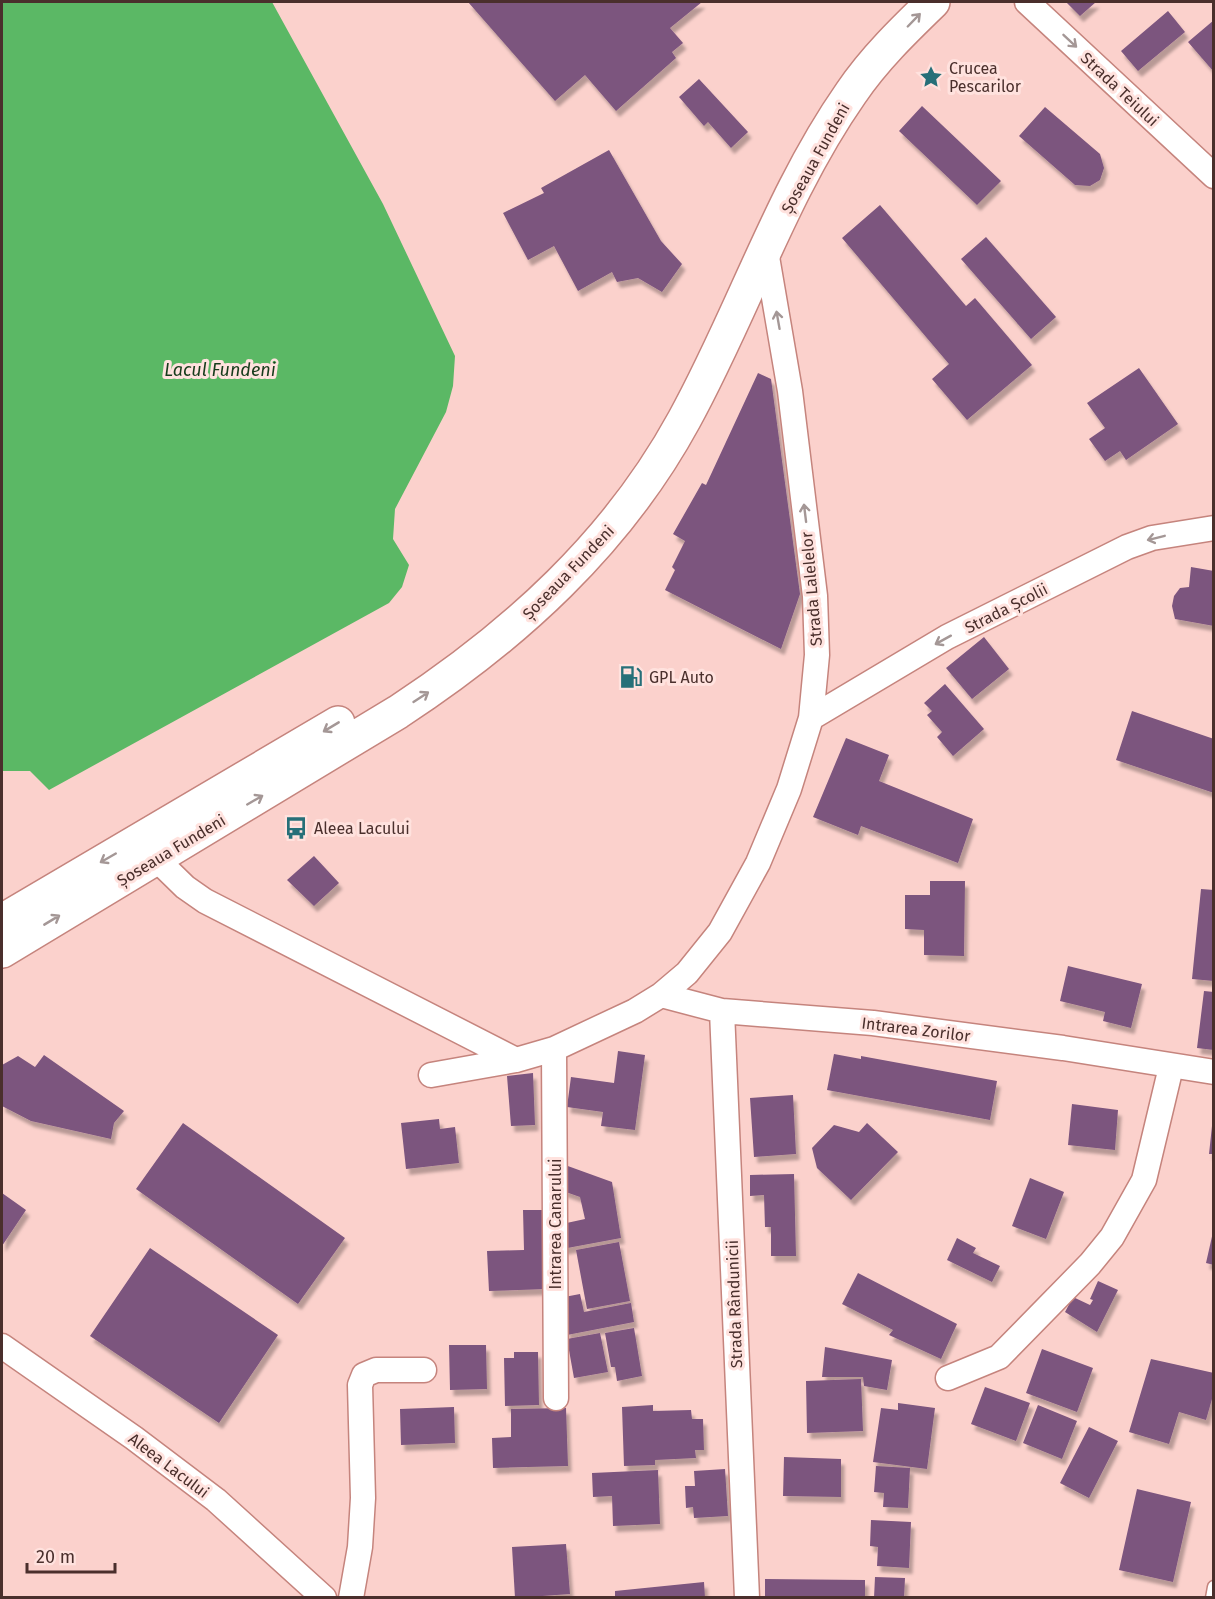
<svg xmlns="http://www.w3.org/2000/svg" width="1215" height="1599" font-family="'Fira Sans',sans-serif">
<style>
.water{fill:#5bb865}
.building{fill:#7c547e;filter:url(#shadow)}
.lines{fill:none;stroke-linecap:round;stroke-linejoin:round}
.lane-casing{stroke:#c5847d;stroke-width:15}
.street-casing{stroke:#c5847d;stroke-width:27}
.secondary-casing{stroke:#c5847d;stroke-width:36}
.lane{stroke:#fff;stroke-width:12}
.street{stroke:#fff;stroke-width:24}
.secondary{stroke:#fff;stroke-width:33}
.oneway{stroke:#a49796}
.labels{text-anchor:middle;stroke-width:6;stroke-linejoin:round;paint-order:stroke}
.poi-label{font-size:16px;fill:#4a2f2c;stroke:#ffe2de;text-anchor:start}
.street-label{font-size:16px;fill:#4a2f2c;stroke:#ffe2de}
.water-label{font-size:18px;font-style:italic;fill:#173c1b;stroke:#ffe2de}
</style>
<defs>
<filter id="shadow"><feDropShadow dx="3.5" dy="6" stdDeviation="1.5" flood-color="#0004"/></filter>
</defs>
<rect width="100%" height="100%" fill="#fbd1cc"/>
<path class="water" d="M2,2H272L383,204L455,356L453,386L446,412L395,509L393,539L409,565L402,587L389,603L49,790L30,771H2Z"/>
<path class="building" d="M468,2H702L670,28L683,43L672,52L676,58L616,111L585,75L555,101Z
M1066,2H1096L1080,16Z
M1168,11L1185,32L1138,71L1121,51Z
M1214,20V72L1188,42Z
M699,79L748,132L731,148L708,122L704,126L679,97Z
M922,106L1001,181L977,205L899,131Z
M1045,107L1100,154L1104,168L1100,180L1090,186L1075,185L1019,136Z
M609,150L661,241L682,264L662,292L638,278L617,282L612,272L578,291L554,246L528,260L503,213L544,193L541,188Z
M880,205L966,306L975,298L1032,365L967,420L932,379L949,364L842,238Z
M986,237L1056,317L1031,339L961,259Z
M1139,368L1178,424L1126,460L1120,451L1105,461L1089,439L1105,428L1087,403Z
M758,373L771,379L800,594L781,649L665,590L675,570L672,567L685,541L673,534L702,483L706,485Z
M1191,567L1214,571V626L1175,619L1172,606L1174,596L1180,588L1189,587Z
M984,637L1009,669L972,699L946,668Z
M945,684L984,729L953,756L937,737L942,732L927,715L932,711L924,703Z
M1132,711L1214,739V793L1116,760Z
M846,738L889,755L879,781L973,819L958,863L861,826L858,835L813,817Z
M314,856L339,883L314,906L287,880Z
M930,881H965L964,956L924,955V930L905,929V895H930Z
M1201,889L1214,890V981L1192,979Z
M1068,966L1142,984L1131,1028L1103,1021L1105,1012L1060,1001Z
M1204,991L1214,992V1050L1197,1048Z
M618,1051L645,1055L635,1130L601,1126L603,1112L567,1107L571,1077L614,1083Z
M834,1054L861,1059V1056L997,1081L990,1120L827,1090Z
M44,1055L124,1111L114,1123L111,1139L31,1121L2,1106V1065L18,1056L35,1067Z
M533,1073L535,1125L511,1126L507,1076Z
M793,1095L796,1154L754,1157L750,1098Z
M1072,1104L1118,1110L1115,1150L1068,1145Z
M439,1119L440,1129L455,1127L459,1163L406,1169L401,1123Z
M183,1123L345,1238L298,1304L136,1189Z
M867,1123L898,1152L851,1200L817,1168L812,1148L834,1125L859,1132Z
M1212,1126H1214V1154H1209Z
M565,1165L612,1182L621,1238L562,1249V1224L585,1219L580,1197L563,1191Z
M794,1174L796,1256H771V1227H765L764,1195L750,1196V1175Z
M1030,1178L1064,1192L1046,1239L1012,1226Z
M2,1193L26,1210L2,1246Z
M523,1210H544L546,1289L489,1291L487,1251L524,1250Z
M1213,1232L1214,1233V1265L1206,1263Z
M957,1238L976,1248L973,1253L1000,1266L992,1282L947,1260Z
M619,1242L630,1301L587,1309L576,1250Z
M150,1248L278,1335L219,1423L90,1336Z
M858,1273L957,1324L941,1359L889,1335L893,1330L842,1304Z
M1098,1281L1118,1290L1097,1332L1065,1312L1073,1297L1090,1305L1093,1300L1090,1299Z
M580,1294L584,1312L631,1303L634,1322L567,1335L559,1298Z
M634,1328L642,1376L617,1381L615,1367H611L605,1333Z
M600,1333L608,1372L574,1378L567,1339Z
M449,1345H486L487,1389L450,1390Z
M825,1347L892,1360L887,1390L864,1386L863,1377H822Z
M1042,1349L1093,1368L1077,1412L1026,1393Z
M514,1352H538L539,1405L505,1406L504,1358H514Z
M1151,1359L1214,1373V1392L1206,1420L1179,1412L1169,1444L1129,1432Z
M861,1379L863,1431L807,1433L806,1381Z
M985,1387L1030,1403L1016,1441L971,1424Z
M898,1403L935,1408L927,1469L873,1462L881,1408L898,1410Z
M653,1405V1411L691,1410L692,1419H703L704,1450H695L696,1458L655,1460V1465L624,1466L622,1407Z
M1038,1405L1077,1421L1062,1459L1023,1443Z
M454,1407L455,1443L401,1445L400,1409Z
M566,1408L568,1466L493,1468L492,1438L511,1437V1409Z
M1089,1427L1118,1441L1089,1498L1060,1483Z
M784,1457L841,1459V1497L783,1496Z
M876,1466L910,1468L908,1508L883,1507L884,1493L874,1492Z
M725,1469L728,1516L694,1518L693,1507L686,1508L685,1486H695L694,1471Z
M658,1470L660,1524L613,1526L612,1496L593,1497L592,1473Z
M1137,1489L1191,1502L1173,1582L1119,1570Z
M871,1520L911,1522L909,1568L877,1566L878,1547L870,1546Z
M566,1544L570,1594L515,1598L512,1547Z
M875,1577L905,1578L904,1598H874Z
M765,1579L865,1580V1598L765,1596Z
M704,1582L705,1598H615V1591Z"/>
<g class="lines">
<g class="lane-casing">
<path id="lane" d="M1212,1598L1214,1587"/>
</g>
<g class="street-casing">
<path id="street" d="M1027,2L1214,176
M811,718L947,637L1127,547L1152,538L1214,528
M144,847L185,887L205,901L516,1060
M661,995L722,1011L873,1023L1063,1048L1214,1072
M722,1011L747,1598
M554,1049L556,1398
M431,1075L516,1060L554,1049L635,1011L661,995L687,973L720,932L758,863L789,789L811,718L817,655L815,596L790,391L766,251
M2,1346L134,1438L216,1500L324,1598
M948,1378L999,1357L1090,1264L1112,1237L1144,1180L1171,1067
M351,1598L360,1547L363,1498L360,1385L364,1375L376,1370H424"/>
</g>
<g class="secondary-casing">
<path id="secondary" d="M2,921L338,723
M2,951L398,712C514,636 617,543 684,420C743,313 781,193 851,93C874,59 904,30 933,2"/>
</g>
<use href="#lane" class="lane"/>
<use href="#street" class="street"/>
<use href="#secondary" class="secondary"/>
</g>
<defs><path id="oneway-shaft" d="M-6 0H5M1.5-3L5.5 0L1.5 3" fill="none" stroke-width="1.6" stroke-linecap="round" stroke-linejoin="round" transform="scale(1.5)"/></defs>
<g class="oneway">
<use href="#oneway-shaft" transform="translate(914 20) rotate(-46)"/>
<use href="#oneway-shaft" transform="translate(1070 41) rotate(43)"/>
<use href="#oneway-shaft" transform="translate(778 320) rotate(-100)"/>
<use href="#oneway-shaft" transform="translate(805 513) rotate(-97)"/>
<use href="#oneway-shaft" transform="translate(1156 538) rotate(166)"/>
<use href="#oneway-shaft" transform="translate(943 640) rotate(151)"/>
<use href="#oneway-shaft" transform="translate(421 697) rotate(-33)"/>
<use href="#oneway-shaft" transform="translate(331 727) rotate(149)"/>
<use href="#oneway-shaft" transform="translate(255 800) rotate(-30)"/>
<use href="#oneway-shaft" transform="translate(108 858) rotate(150)"/>
<use href="#oneway-shaft" transform="translate(52 920) rotate(-31)"/>
</g>
<defs>
<g id="sight-bare" transform="scale(1.8)"><path d="M0-6L1.8-2.2L6-1.7L2.9 1.2L3.7 5.4L0 3.3L-3.7 5.4L-2.9 1.2L-6-1.7L-1.8-2.2Z" fill="#266f78" stroke="#ffe2de" stroke-width="2.5" paint-order="stroke"/></g>
<g id="fuel-bare" transform="scale(1.8)"><path d="M-5.5-6h7V0h2V4h1.3V-2.5L3-4.5l.8-.8L6-3V5H2.5V1h-1V6h-7ZM-4.2-4.7v3.2H.2V-4.7Z" fill="#266f78" stroke="#ffe2de" stroke-width="2.5" paint-order="stroke"/></g>
<g id="bus-bare" transform="scale(1.8)"><path d="M-5-6H5V4H4V6H2V4H-2V6H-4V4H-5ZM-3.5-4V0h7V-4ZM-3.5 1.2v1.5H-2V1.2ZM2 1.2v1.5H3.5V1.2Z" fill="#266f78" stroke="#ffe2de" stroke-width="2.5" paint-order="stroke"/></g>
</defs>
<g fill-rule="evenodd">
<use href="#sight-bare" x="931" y="77"/>
<use href="#fuel-bare" x="631" y="677"/>
<use href="#bus-bare" x="296" y="828"/>
</g>
<g class="labels">
<g class="poi-label">
<text x="949" y="74">Crucea<tspan x="949" dy="18">Pescarilor</tspan></text>
<text x="649" y="683">GPL Auto</text>
<text x="314" y="834">Aleea Lacului</text>
</g>
<g class="street-label">
<text transform="translate(1120 89) rotate(43)" y="6">Strada Teiului</text>
<text transform="translate(815 158) rotate(-61)" y="6">Șoseaua Fundeni</text>
<text transform="translate(568 572) rotate(-46)" y="6">Șoseaua Fundeni</text>
<text transform="translate(811 589) rotate(-95)" y="6">Strada Lalelelor</text>
<text transform="translate(1006 608) rotate(-27)" y="6">Strada Școlii</text>
<text transform="translate(171 850) rotate(-31)" y="6">Șoseaua Fundeni</text>
<text transform="translate(916 1029) rotate(7)" y="6">Intrarea Zorilor</text>
<text transform="translate(555 1224) rotate(-90)" y="6">Intrarea Canarului</text>
<text transform="translate(734 1304) rotate(-92)" y="6">Strada Rândunicii</text>
<text transform="translate(169 1465) rotate(37)" y="6">Aleea Lacului</text>
</g>
<g class="water-label">
<text x="220" y="376">Lacul Fundeni</text>
</g>
</g>
<rect width="1215" height="1599" fill="none" stroke="#4a2f2c" stroke-width="6"/>
<path d="M27 1563v9h88v-9" fill="none" stroke="#4a2f2c" stroke-width="3"/>
<text x="36" y="1563" font-size="18" fill="#4a2f2c" stroke="#ffe2de" stroke-width="4.5" paint-order="stroke">20 m</text>
</svg>
